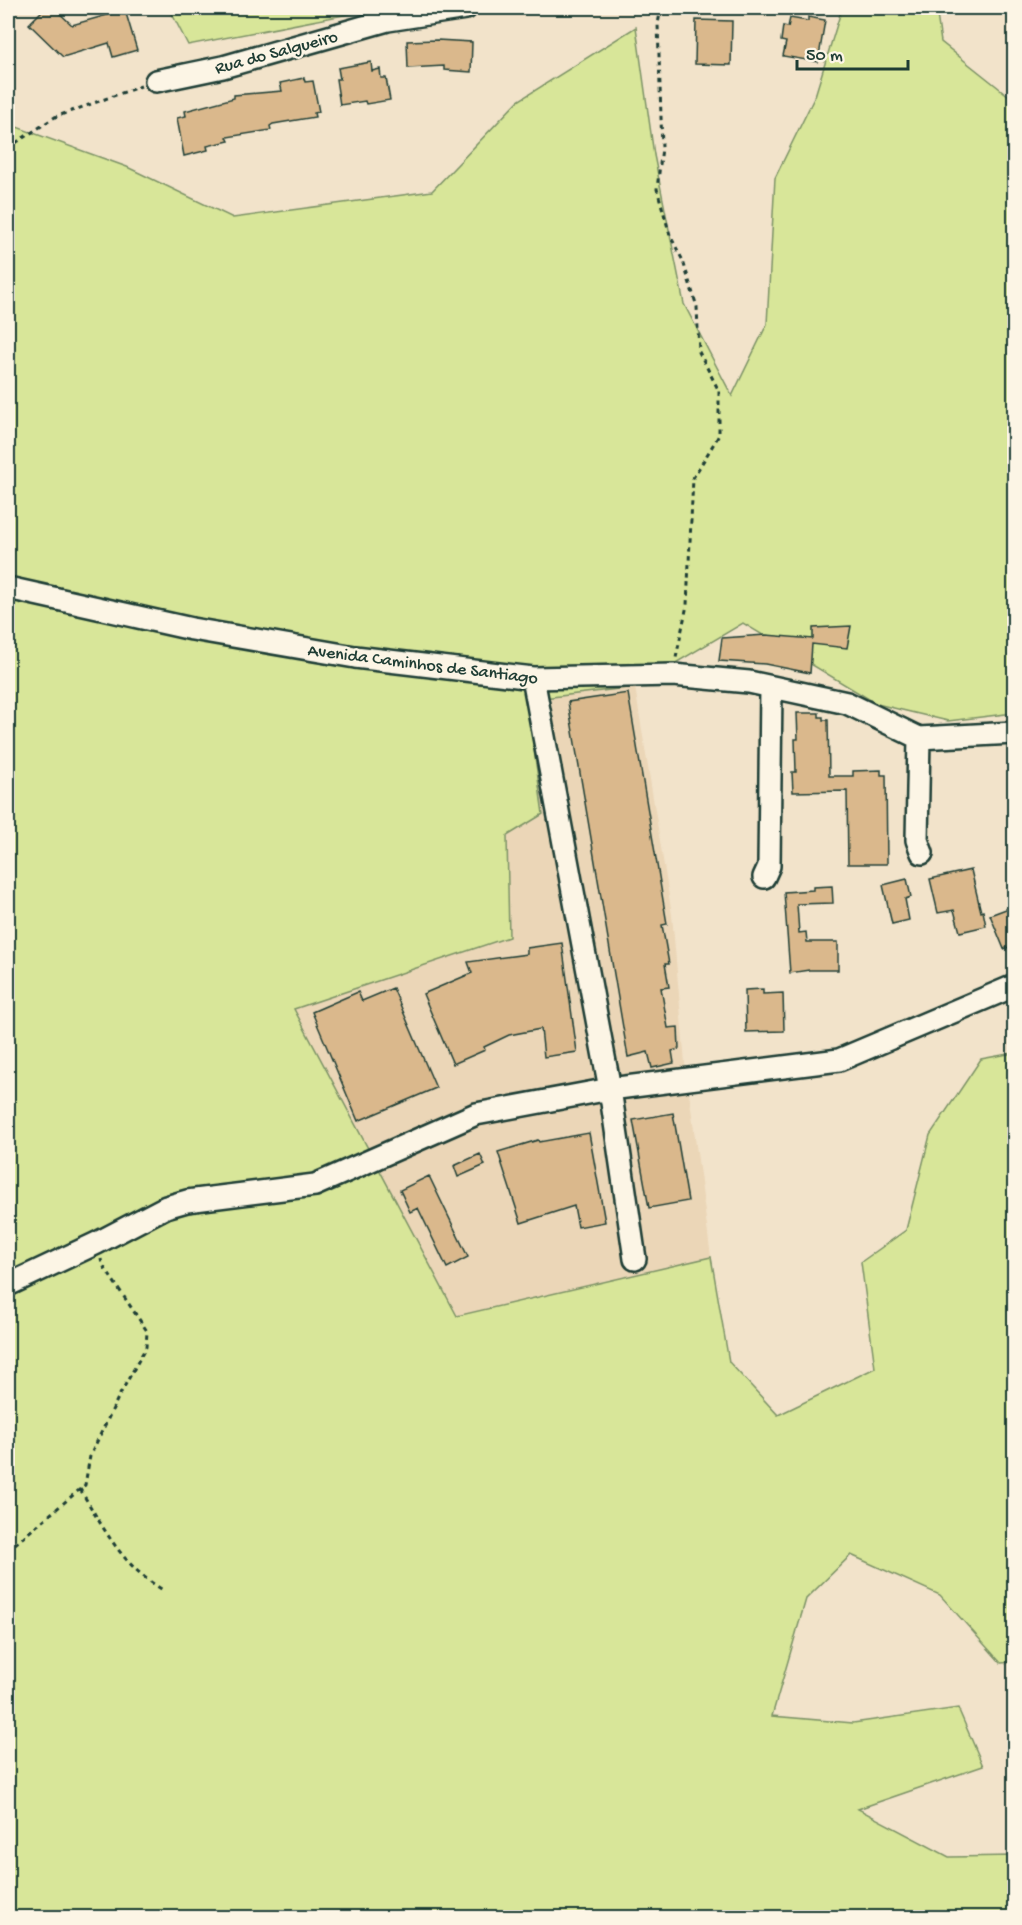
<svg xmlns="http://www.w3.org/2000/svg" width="1022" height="1925" font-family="'Gochi Hand',sans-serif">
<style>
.built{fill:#ebd6b7}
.green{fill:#d8e699;stroke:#7c9266;stroke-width:1.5}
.building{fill:#dab88c;stroke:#1f3d34;stroke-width:1.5}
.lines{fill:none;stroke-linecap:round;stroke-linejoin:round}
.minor-casing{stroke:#1f3d34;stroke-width:26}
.path{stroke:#1f3d34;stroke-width:3;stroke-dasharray:4.5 4.5;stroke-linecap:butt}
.minor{stroke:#fcf5e5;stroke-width:21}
.labels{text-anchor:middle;stroke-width:4.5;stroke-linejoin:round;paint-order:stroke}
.street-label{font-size:18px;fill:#1f3d34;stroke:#fcf5e5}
</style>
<rect width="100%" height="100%" fill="#f2e3ca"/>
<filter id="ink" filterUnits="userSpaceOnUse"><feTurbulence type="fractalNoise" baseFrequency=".0167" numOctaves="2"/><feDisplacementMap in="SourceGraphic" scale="12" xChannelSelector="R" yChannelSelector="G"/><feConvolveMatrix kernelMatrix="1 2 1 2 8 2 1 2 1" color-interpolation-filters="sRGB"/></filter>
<g filter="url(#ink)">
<path class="built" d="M635,687L672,915L685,1063L711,1257L457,1317L294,1009L509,937L507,835L527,700Z"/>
<path class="green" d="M169,8H380L188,45Z
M842,8H936L941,42L1014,100V713L948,721L877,704L743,623L635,687L527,700L543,814L507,836L509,937L294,1009L457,1316L711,1257L729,1362L778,1415L875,1368L861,1262L906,1230L930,1135L981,1059L1014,1053V1662L1001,1663L940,1595L851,1555L806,1599L772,1716L853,1723L958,1708L983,1766L858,1809L949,1857L1014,1856V1917H8V117L11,125L127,167L233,218L432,191L518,101L636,27L654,155L684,304L732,396L767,324L775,178L815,96Z"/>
<path class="building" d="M45,8H54L72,25L125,10L137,50L113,57L109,43L63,57L29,24Z
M808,17L825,20L818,62L783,56L786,42L781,41L783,26L788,27L790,18L808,21Z
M696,20L732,21L731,65L695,64Z
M437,40L472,42L471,72L444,70V66L408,68L407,41Z
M371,62L372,71L380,69L381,78H386L390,100L366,104L365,101L340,105L336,79H340L338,68Z
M304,78L305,82L313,81L319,112L314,113L315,117L273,124L270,126L271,130L227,137L229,141L207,146L208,150L184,156L177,118L186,116L185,111L234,98V95L282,91L280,83Z
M851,626L847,648L812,644L810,673L765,664L719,661L722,638L766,635L813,639V628Z
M628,693L667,924L662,925L669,964H665L669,987L661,988L668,1028L678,1027L679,1049L672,1051L674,1063L652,1068L648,1052L628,1057L568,702Z
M797,713H819V717H823V720H828L829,776H853V771L881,770V775H886L887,864H848L847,791L793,792L792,772H796L795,739H798Z
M971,870L981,912L983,911L986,926L960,932L954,910L938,913L930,879Z
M907,879L911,897L905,899L909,920L892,924L883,885Z
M832,886L833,903L797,904L799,933L806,932L807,942H838V970H809L790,973L784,892L813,890V887Z
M1014,906V945L1004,949L990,915Z
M562,943L577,1052L544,1057L541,1029L509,1035L484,1047L485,1050L453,1064L423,994L472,973L468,962L527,954V948Z
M393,988L436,1088L358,1121L312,1012L358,992L362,1001Z
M763,989V994L783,993L784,1031L746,1032L745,990Z
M673,1113L688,1201L649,1208L633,1120Z
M589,1133L605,1222L578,1227L574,1206L521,1223L498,1152L538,1140L539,1142Z
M480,1154L485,1165L458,1177L454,1166Z
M429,1176L468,1257L447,1268L418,1208L410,1212L400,1190Z"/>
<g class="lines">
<g class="minor-casing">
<path id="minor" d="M156,81L223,67L388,20L466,8
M8,588L192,629L355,657L533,678L673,675L749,682L847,703L919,738L1014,733
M533,678L610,1089L635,1259
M919,738L917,840L922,853
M764,877L769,866L771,687
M8,1285L97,1243L166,1207L187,1201L315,1185L476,1114L610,1089L839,1060L1014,986"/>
</g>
<path class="path" d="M661,8L658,24L662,148L657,189L670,235L683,261L697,307L699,352L719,391V435L693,478L687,605L676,658
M8,148L55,117L141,86
M80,1489C104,1529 122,1566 163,1590
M8,1550L85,1485L90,1456L118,1398L146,1347L147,1331L102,1264L101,1259"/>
<use href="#minor" class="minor"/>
</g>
</g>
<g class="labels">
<g class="street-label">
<text transform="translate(276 51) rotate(-15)" y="6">Rua do Salgueiro</text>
<text transform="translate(423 663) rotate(7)" y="6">Avenida Caminhos de Santiago</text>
</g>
</g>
<rect width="1022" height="1925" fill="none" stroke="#fcf5e5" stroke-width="30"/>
<rect x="15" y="15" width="992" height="1895" fill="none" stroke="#1f3d34" stroke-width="2" filter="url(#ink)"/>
<path d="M797 60v9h111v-9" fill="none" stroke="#1f3d34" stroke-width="3"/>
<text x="806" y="60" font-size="18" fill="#1f3d34" stroke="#fcf5e5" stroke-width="4.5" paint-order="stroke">50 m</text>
</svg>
